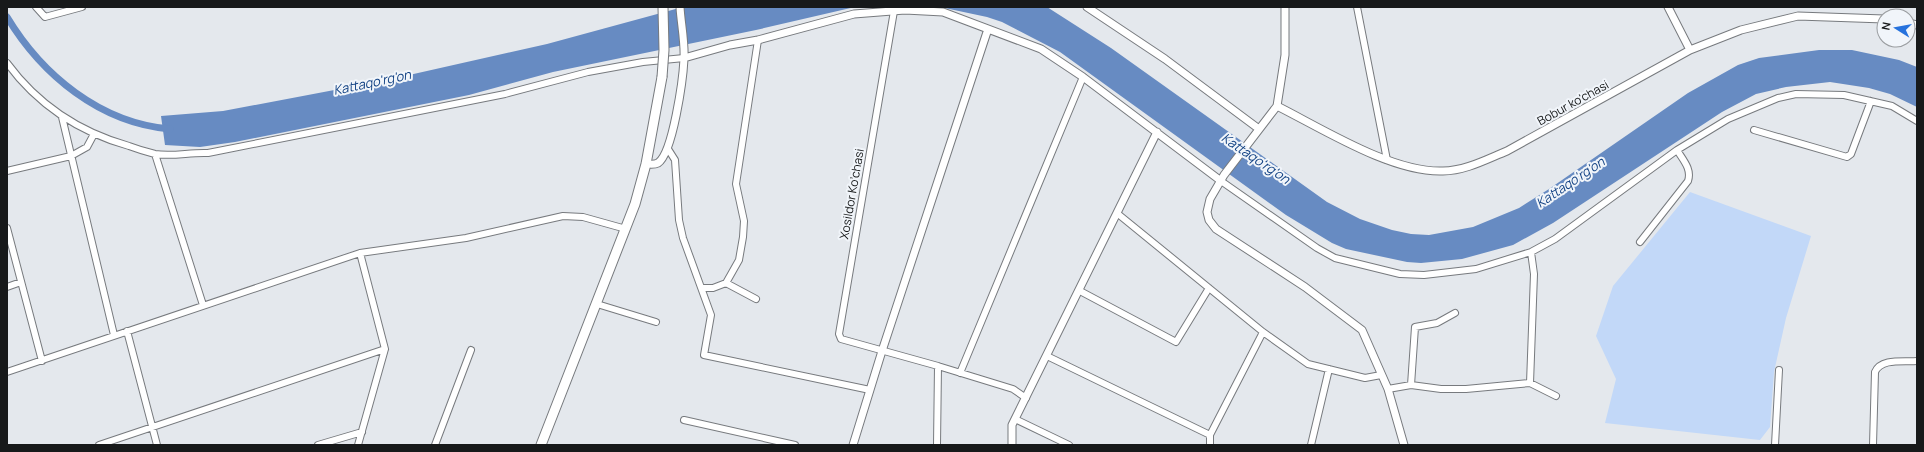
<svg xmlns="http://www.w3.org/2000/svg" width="1924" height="452" font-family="Manrope,sans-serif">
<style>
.garden{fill:#c2d8f8}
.water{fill:#678bc2}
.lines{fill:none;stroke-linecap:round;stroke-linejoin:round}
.canal{stroke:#678bc2;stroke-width:7}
.minor-casing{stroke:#777a7e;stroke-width:8}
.tertiary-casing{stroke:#777a7e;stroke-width:9}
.primary-casing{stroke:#777a7e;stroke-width:11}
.minor{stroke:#fff;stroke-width:6}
.tertiary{stroke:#fff;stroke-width:7}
.primary{stroke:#fff;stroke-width:9}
.primary-bridge-casing{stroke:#777a7e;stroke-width:11;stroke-linecap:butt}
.primary-bridge{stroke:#fff;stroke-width:9}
.labels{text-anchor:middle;stroke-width:4;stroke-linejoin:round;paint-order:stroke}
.street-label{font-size:12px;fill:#17191a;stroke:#f1f5fa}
.water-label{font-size:13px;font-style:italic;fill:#114183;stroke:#f1f5fa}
</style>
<rect width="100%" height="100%" fill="#e4e8ed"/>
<path class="garden" d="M1690,192L1811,236L1786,318L1774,372L1770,427L1760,440L1605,423L1616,379L1596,336L1613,286Z"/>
<path class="water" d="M683,7H855L756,30L553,72L469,95L235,142L200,147L165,145L161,116L223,111L387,80L547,44Z
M940,7H1047L1111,48L1327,202L1360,219L1392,230L1411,234L1429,235L1473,227L1519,208L1549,189L1688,93L1738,65L1759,58L1819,50H1852L1899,60L1917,67V107L1890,94L1869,88L1830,82L1786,87L1756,94L1722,112L1553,223L1513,245L1462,259L1421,263L1407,262L1346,249L1332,243L1286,215L1060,52L1002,22L987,17Z"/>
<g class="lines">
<path class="canal" d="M7,17C42,75 100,123 170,129"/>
<g class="minor-casing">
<path id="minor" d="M36,7L45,17L82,7
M1357,7L1387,160
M894,11L839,334L841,339L938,366L1013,389L1026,398
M7,63C38,105 79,132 129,146C137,149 147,152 155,154C173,157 190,152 208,153L505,94L588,72L643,62L684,58
M62,117L114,335
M1754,130L1847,157L1851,154L1871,101
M668,149L675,160L679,220L683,238L711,315L704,355L870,390
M155,154L203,305
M7,171L71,156L87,147L94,134
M1221,181L1317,248L1335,258L1400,274L1424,275L1476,269L1531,252L1555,239L1677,150L1728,119L1778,98L1796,94L1844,95L1892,106L1917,121
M1118,214L1263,332L1308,364L1365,378L1381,375
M7,228L42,361
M1640,242L1688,181C1692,169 1683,160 1677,150
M726,283L756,299
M7,287L21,282
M702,288H713L726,283L739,260L743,237L744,221L736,184L758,40
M1080,291L1176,342L1209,288
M597,304L656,322
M127,331L157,445
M1047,356L1210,435
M7,372L360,253L466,238L563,216L583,217L626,229
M960,373L1083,77
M1530,383L1534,274L1531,252
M1411,385L1415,327L1437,323L1455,313
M1388,389L1411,385L1441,389H1466L1530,383L1556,396
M1015,419L1069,445
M684,420L795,445
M99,445L385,349
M318,445L362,432
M358,445L385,349L360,253
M435,445L471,350
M937,445L938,366
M1210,445V435L1263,332
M1311,445L1329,369
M1775,445L1779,370
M1873,445L1875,372C1881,358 1903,362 1917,361"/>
</g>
<g class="tertiary-casing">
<path id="tertiary" d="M1087,7L1165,59L1259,129
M1285,7V55L1277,106L1224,175L1210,199L1207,212L1209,220L1216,229L1305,287L1362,330L1388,389L1404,445
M1668,7L1690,50
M1908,23L1917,25
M684,58L730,45L758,40L854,14L905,10L943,12L1041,49L1083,77L1221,181
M1277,106C1323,129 1392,173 1443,171C1465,171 1487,159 1507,151L1690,50L1741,30L1798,16L1884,19
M646,164C650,164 654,165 658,163C673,153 683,79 684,59C685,42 681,24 680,7
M853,445L882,351L988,29
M1012,445V425L1157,132"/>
</g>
<g class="primary-casing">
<path id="primary" d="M541,445L635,204L646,164L662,77"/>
</g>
<use href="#minor" class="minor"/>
<use href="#tertiary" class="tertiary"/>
<use href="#primary" class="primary"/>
<g class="primary-bridge-casing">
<path id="primary-bridge" d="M662,77L664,50L663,7"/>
</g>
<use href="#primary-bridge" class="primary-bridge"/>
</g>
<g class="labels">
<g class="street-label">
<text transform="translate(1573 103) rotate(-29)" y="4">Bobur ko'chasi</text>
<text transform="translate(852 194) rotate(-80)" y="4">Xosildor Ko’chasi</text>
</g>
<g class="water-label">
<text transform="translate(372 82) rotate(-12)" y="5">Kattaqo'rg'on</text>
<text transform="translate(1256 158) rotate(34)" y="5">Kattaqo'rg'on</text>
<text transform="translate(1570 182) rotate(-34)" y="5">Kattaqo'rg'on</text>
</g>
</g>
<rect width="1924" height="452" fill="none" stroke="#17191a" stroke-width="16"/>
<g transform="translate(1896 28) rotate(281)"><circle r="19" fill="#f1f5fa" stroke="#9a9da0"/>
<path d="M0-3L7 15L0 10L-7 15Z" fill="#2672dd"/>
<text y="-6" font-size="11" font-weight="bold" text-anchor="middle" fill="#17191a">N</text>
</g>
</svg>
